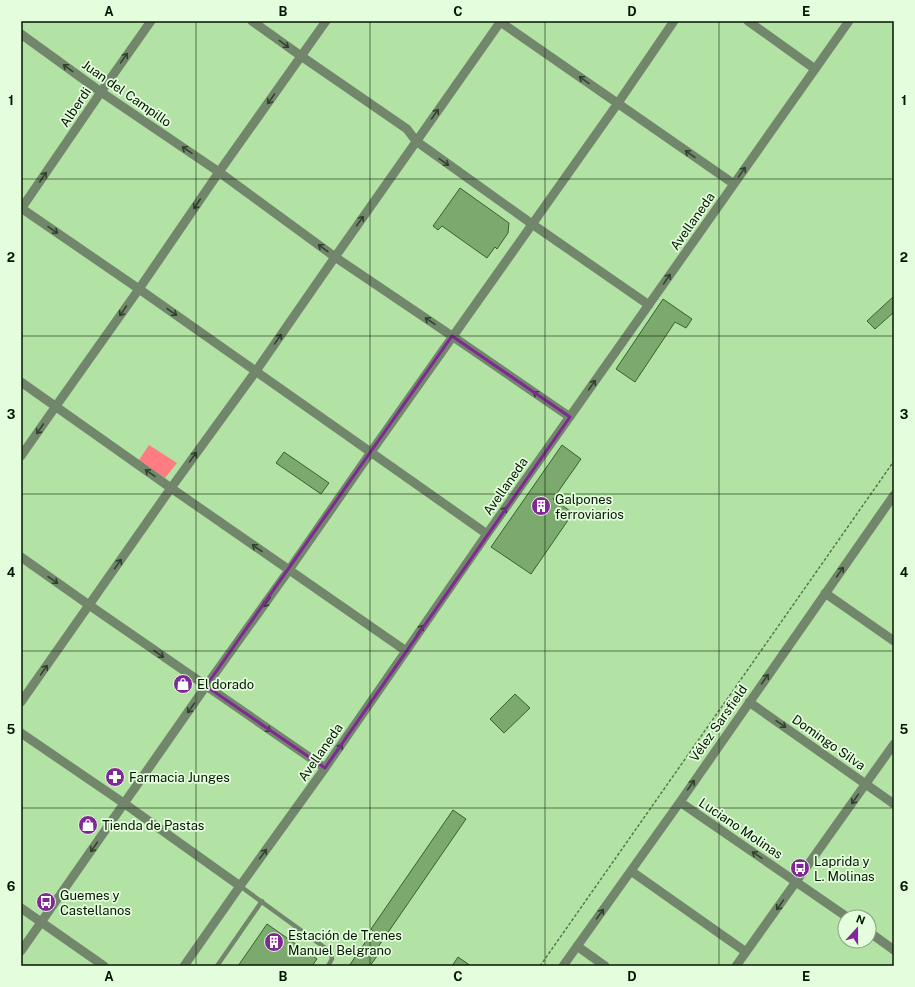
<svg xmlns="http://www.w3.org/2000/svg" width="915" height="987" font-family="'Public Sans',sans-serif">
<style>
.green{fill:#fe7c82}
.building{fill:#7caa6e;stroke:#37632a}
.lines{fill:none;stroke-linecap:round;stroke-linejoin:round}
.path{stroke:#56764e;stroke-width:1.5;stroke-dasharray:3 2;stroke-linecap:butt}
.lane{stroke:#72866c;stroke-width:4.5}
.street{stroke:#72866c;stroke-width:9}
.oneway{stroke:#30422c}
.marked{fill:none;stroke:#802896;stroke-width:3;stroke-linejoin:round}
.grid{fill:none;stroke:#041501;stroke-width:1;stroke-opacity:0.55}
.labels{text-anchor:middle;stroke-width:3.5;stroke-linejoin:round;paint-order:stroke}
.street-label{font-size:13px;fill:#041501;stroke:#e4fddd}
.poi-label{font-size:13px;fill:#041501;stroke:#e4fddd;text-anchor:start}
.neatline{fill:none;stroke:#041501;stroke-width:1.5}
.grid-label{font-size:13px;text-anchor:middle;font-weight:bold;fill:#041501}
</style>
<rect width="100%" height="100%" fill="#b2e3a4"/>
<path class="green" d="M149,445L177,463L165,478L139,460Z"/>
<path class="building" d="M460,188L509,223L508,233L497,249L495,247L487,258L442,226L438,230L433,226Z
M894,296V312L875,329L867,321Z
M663,299L692,319L686,328L675,322L635,382L616,369Z
M562,445L581,459L553,499L573,513L531,574L491,547Z
M284,452L329,483L321,494L276,463Z
M515,694L530,708L504,733L490,719Z
M453,810L466,819L378,947L382,949L370,966H349L373,931L371,929Z
M267,924L317,959L312,966H238Z
M458,957L471,966H452Z"/>
<g class="lines">
<path class="path" d="M540,966L894,461"/>
<path class="lane" d="M240,886L328,950L331,954L332,959L328,966
M217,966L262,901"/>
<path class="street" d="M252,21L301,56L407,129L416,141L532,224L649,305
M499,21L734,184
M748,21L815,69
M21,34L101,92L219,172L335,257L452,336L570,417
M21,208L139,289L487,534
M21,209L101,92L151,21
M21,382L171,488L406,651
M21,456L56,406L139,289L219,172L326,21
M21,557L89,605L325,768
M825,593L894,641
M21,702L171,488L256,371L335,257L501,21
M749,702L894,804
M21,733L125,804L240,886
M680,802L847,917
M631,871L746,952
M21,908L104,966
M869,932L894,950
M577,946L605,966
M21,951L206,686L289,570L371,452L618,103L674,21
M184,966L240,886L325,768L487,534L849,21
M563,966L680,802L894,495
M736,966L894,744"/>
</g>
<defs><path id="oneway-shaft" d="M-6 0H5M1.5-3L5.5 0L1.5 3" fill="none" stroke-width="1.6" stroke-linecap="round" stroke-linejoin="round"/></defs>
<g class="oneway">
<use href="#oneway-shaft" transform="translate(284 44) rotate(36)"/>
<use href="#oneway-shaft" transform="translate(124 58) rotate(-55)"/>
<use href="#oneway-shaft" transform="translate(68 68) rotate(-144)"/>
<use href="#oneway-shaft" transform="translate(584 80) rotate(-145)"/>
<use href="#oneway-shaft" transform="translate(271 99) rotate(125)"/>
<use href="#oneway-shaft" transform="translate(435 114) rotate(-55)"/>
<use href="#oneway-shaft" transform="translate(187 150) rotate(-146)"/>
<use href="#oneway-shaft" transform="translate(690 154) rotate(-145)"/>
<use href="#oneway-shaft" transform="translate(444 162) rotate(35)"/>
<use href="#oneway-shaft" transform="translate(742 172) rotate(-55)"/>
<use href="#oneway-shaft" transform="translate(43 177) rotate(-56)"/>
<use href="#oneway-shaft" transform="translate(197 204) rotate(124)"/>
<use href="#oneway-shaft" transform="translate(360 221) rotate(-55)"/>
<use href="#oneway-shaft" transform="translate(53 230) rotate(34)"/>
<use href="#oneway-shaft" transform="translate(323 248) rotate(-144)"/>
<use href="#oneway-shaft" transform="translate(667 279) rotate(-55)"/>
<use href="#oneway-shaft" transform="translate(123 311) rotate(125)"/>
<use href="#oneway-shaft" transform="translate(172 312) rotate(35)"/>
<use href="#oneway-shaft" transform="translate(430 321) rotate(-146)"/>
<use href="#oneway-shaft" transform="translate(278 339) rotate(-55)"/>
<use href="#oneway-shaft" transform="translate(592 385) rotate(-55)"/>
<use href="#oneway-shaft" transform="translate(538 395) rotate(-145)"/>
<use href="#oneway-shaft" transform="translate(40 429) rotate(124)"/>
<use href="#oneway-shaft" transform="translate(193 457) rotate(-54)"/>
<use href="#oneway-shaft" transform="translate(150 473) rotate(-145)"/>
<use href="#oneway-shaft" transform="translate(503 512) rotate(-55)"/>
<use href="#oneway-shaft" transform="translate(257 548) rotate(-145)"/>
<use href="#oneway-shaft" transform="translate(118 564) rotate(-55)"/>
<use href="#oneway-shaft" transform="translate(840 572) rotate(-55)"/>
<use href="#oneway-shaft" transform="translate(53 580) rotate(35)"/>
<use href="#oneway-shaft" transform="translate(267 602) rotate(125)"/>
<use href="#oneway-shaft" transform="translate(420 630) rotate(-55)"/>
<use href="#oneway-shaft" transform="translate(159 654) rotate(35)"/>
<use href="#oneway-shaft" transform="translate(44 670) rotate(-55)"/>
<use href="#oneway-shaft" transform="translate(765 679) rotate(-55)"/>
<use href="#oneway-shaft" transform="translate(191 708) rotate(125)"/>
<use href="#oneway-shaft" transform="translate(781 724) rotate(35)"/>
<use href="#oneway-shaft" transform="translate(266 728) rotate(35)"/>
<use href="#oneway-shaft" transform="translate(339 749) rotate(-55)"/>
<use href="#oneway-shaft" transform="translate(691 785) rotate(-55)"/>
<use href="#oneway-shaft" transform="translate(855 799) rotate(125)"/>
<use href="#oneway-shaft" transform="translate(94 847) rotate(125)"/>
<use href="#oneway-shaft" transform="translate(263 854) rotate(-54)"/>
<use href="#oneway-shaft" transform="translate(757 855) rotate(-146)"/>
<use href="#oneway-shaft" transform="translate(780 905) rotate(125)"/>
<use href="#oneway-shaft" transform="translate(600 914) rotate(-54)"/>
</g>
<path class="marked" d="M452,336L570,417L325,768L206,686Z"/>
<path class="grid" d="M196,21V966M370,21V966M545,21V966M719,21V966M21,179H894M21,336H894M21,494H894M21,651H894M21,808H894"/>
<defs>
<g id="building-disc" transform="scale(1)"><circle r="9.5" fill="#802896" stroke="#e4fddd"/><path d="M-4-6H4V6H1V3H-1V6H-4ZM-2.5-4.3h1.7v1.8h-1.7ZM.8-4.3h1.7v1.8H.8ZM-2.5-1h1.7V.8h-1.7ZM.8-1h1.7V.8H.8Z" fill="#fff"/></g>
<g id="shop-disc" transform="scale(1)"><circle r="9.5" fill="#802896" stroke="#e4fddd"/><path d="M-5-2.5h2.3a2.7 3.5 0 0 1 5.4 0H5L5.5 6h-11ZM-1.5-2.5h3a1.5 2.3 0 0 0-3 0Z" fill="#fff"/></g>
<g id="pharmacy-disc" transform="scale(1)"><circle r="9.5" fill="#802896" stroke="#e4fddd"/><path d="M-2-6h4v4h4v4h-4v4h-4v-4h-4v-4h4Z" fill="#fff"/></g>
<g id="bus-disc" transform="scale(1)"><circle r="9.5" fill="#802896" stroke="#e4fddd"/><path d="M-5-6H5V4H4V6H2V4H-2V6H-4V4H-5ZM-3.5-4V0h7V-4ZM-3.5 1.2v1.5H-2V1.2ZM2 1.2v1.5H3.5V1.2Z" fill="#fff"/></g>
</defs>
<g fill-rule="evenodd">
<use href="#building-disc" x="541" y="506"/>
<use href="#shop-disc" x="183" y="684"/>
<use href="#pharmacy-disc" x="115" y="777"/>
<use href="#shop-disc" x="88" y="825"/>
<use href="#bus-disc" x="800" y="868"/>
<use href="#bus-disc" x="46" y="902"/>
<use href="#building-disc" x="274" y="942"/>
</g>
<g class="labels">
<g class="street-label">
<text transform="translate(127 93) rotate(35)" y="5">Juan del Campillo</text>
<text transform="translate(75 107) rotate(-56)" y="5">Alberdi</text>
<text transform="translate(692 221) rotate(-55)" y="5">Avellaneda</text>
<text transform="translate(505 486) rotate(-55)" y="5">Avellaneda</text>
<text transform="translate(718 723) rotate(-55)" y="5">Vélez Sarsfield</text>
<text transform="translate(829 742) rotate(35)" y="5">Domingo Silva</text>
<text transform="translate(320 752) rotate(-55)" y="5">Avellaneda</text>
<text transform="translate(741 828) rotate(34)" y="5">Luciano Molinas</text>
</g>
<g class="poi-label">
<text x="555" y="504">Galpones<tspan x="555" dy="15">ferroviarios</tspan></text>
<text x="197" y="689">El dorado</text>
<text x="129" y="782">Farmacia Junges</text>
<text x="102" y="830">Tienda de Pastas</text>
<text x="814" y="866">Laprida y<tspan x="814" dy="15">L. Molinas</tspan></text>
<text x="60" y="900">Guemes y<tspan x="60" dy="15">Castellanos</tspan></text>
<text x="288" y="940">Estación de Trenes<tspan x="288" dy="15">Manuel Belgrano</tspan></text>
</g>
</g>
<rect width="915" height="987" fill="none" stroke="#e4fddd" stroke-width="44"/>
<g transform="translate(857 929) rotate(21)"><circle r="19" fill="#e4fddd" stroke="#8aa085"/>
<path d="M0-3L7 15L0 10L-7 15Z" fill="#802896"/>
<text y="-6" font-size="11" font-weight="bold" text-anchor="middle" fill="#041501">N</text>
</g>
<rect x="22" y="22" width="871" height="943" class="neatline"/>
<g class="grid-label">
<text x="109" y="16">A</text>
<text x="283" y="16">B</text>
<text x="458" y="16">C</text>
<text x="632" y="16">D</text>
<text x="806" y="16">E</text>
<text x="11" y="105">1</text>
<text x="904" y="105">1</text>
<text x="11" y="262">2</text>
<text x="904" y="262">2</text>
<text x="11" y="419">3</text>
<text x="904" y="419">3</text>
<text x="11" y="577">4</text>
<text x="904" y="577">4</text>
<text x="11" y="734">5</text>
<text x="904" y="734">5</text>
<text x="11" y="891">6</text>
<text x="904" y="891">6</text>
<text x="109" y="981">A</text>
<text x="283" y="981">B</text>
<text x="458" y="981">C</text>
<text x="632" y="981">D</text>
<text x="806" y="981">E</text>
</g>
</svg>
